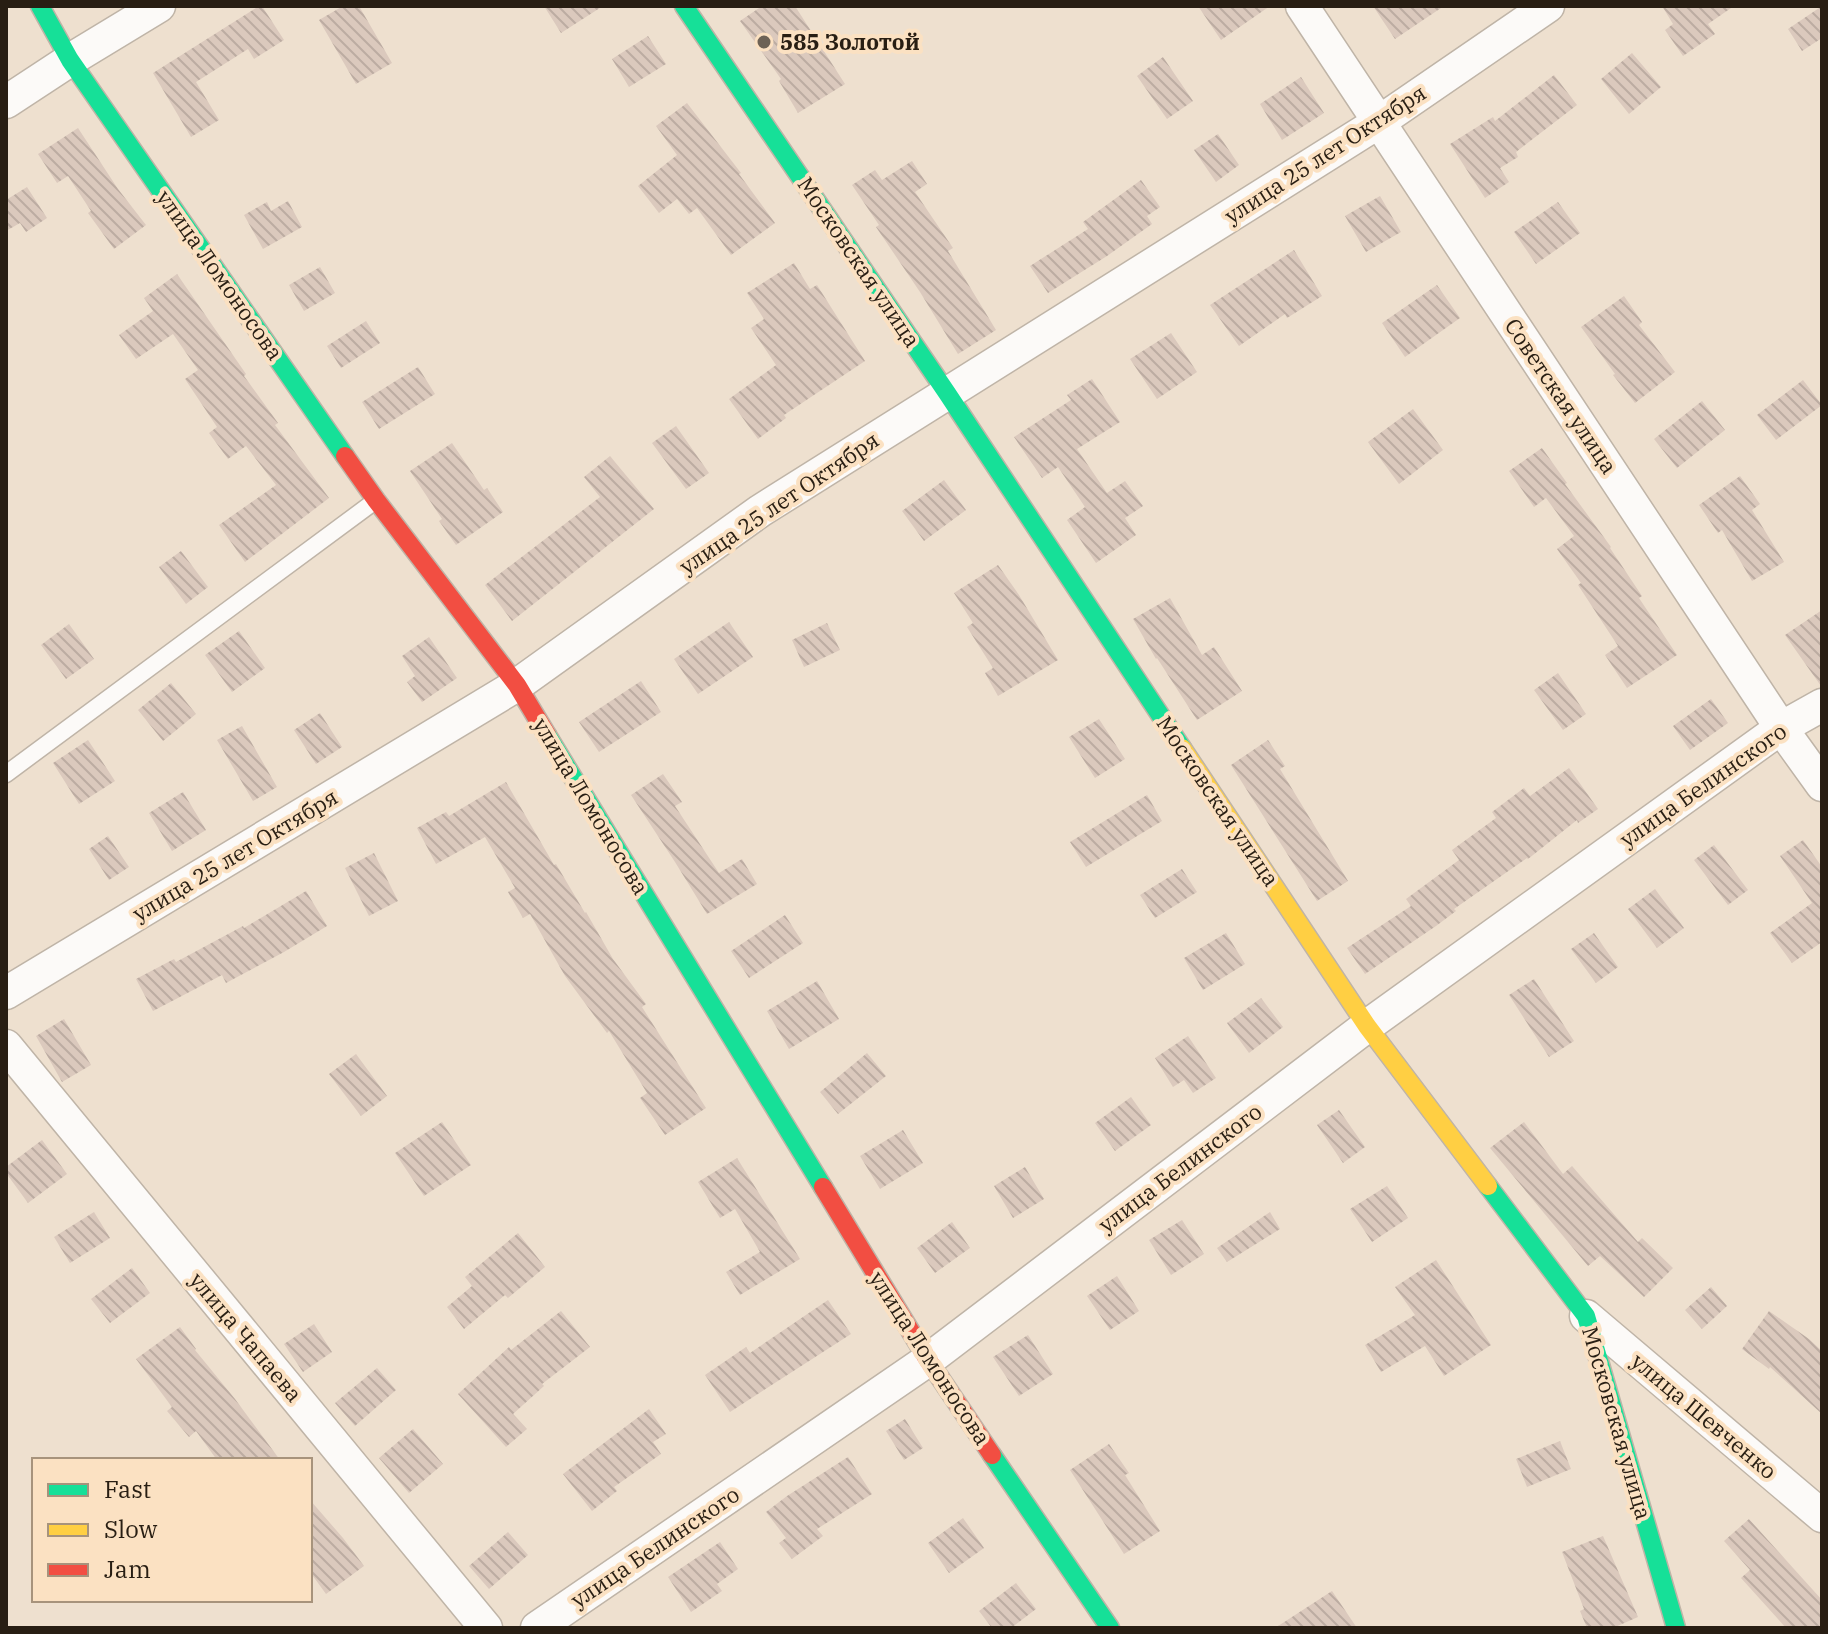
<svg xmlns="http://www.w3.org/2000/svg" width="1828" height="1634" font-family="'IBM Plex Serif',serif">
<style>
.building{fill:url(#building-back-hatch)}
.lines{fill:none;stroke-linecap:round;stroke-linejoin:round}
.lane-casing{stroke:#bfb4a7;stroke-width:19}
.street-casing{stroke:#bfb4a7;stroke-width:35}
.fast-casing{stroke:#bfb4a7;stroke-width:21}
.slow-casing{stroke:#bfb4a7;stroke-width:21}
.jam-casing{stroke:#bfb4a7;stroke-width:21}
.lane{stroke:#fcfaf8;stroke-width:16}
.street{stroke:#fcfaf8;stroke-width:32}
.fast{stroke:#16e098;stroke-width:18}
.slow{stroke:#ffcf43;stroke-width:18}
.jam{stroke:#f24e42;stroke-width:18}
.poi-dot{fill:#6d6255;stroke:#fbe1c2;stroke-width:3}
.labels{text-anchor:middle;stroke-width:8;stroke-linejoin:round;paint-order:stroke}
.poi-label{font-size:22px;font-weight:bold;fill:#281e13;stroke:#fbe1c2;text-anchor:start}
.street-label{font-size:22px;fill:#281e13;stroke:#fbe1c2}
</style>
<defs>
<pattern id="building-back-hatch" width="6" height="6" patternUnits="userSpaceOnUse" patternTransform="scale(2)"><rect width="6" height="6" fill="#dbc9bd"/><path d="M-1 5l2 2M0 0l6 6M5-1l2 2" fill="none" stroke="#bcaca2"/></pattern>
</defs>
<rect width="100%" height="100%" fill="#eee0cf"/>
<path class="building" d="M259,6H262L284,40L254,59L248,49L196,82L219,120L191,137L153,73Z
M343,6H359L392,63L356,84L319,20Z
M544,6H603L561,33Z
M762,6H795L845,84L798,113L779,81L781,79L740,21Z
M1198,6H1270L1221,40Z
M1373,6H1444L1395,39Z
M1662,6H1734L1708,24L1715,34L1683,56L1665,30L1673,24Z
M1822,6V38L1802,51L1788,29Z
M648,36L666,64L629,87L612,59Z
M1632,53L1661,87L1629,114L1601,79Z
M1163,57L1193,101L1167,119L1137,76Z
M1554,75L1577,105L1516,152L1518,157L1500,168L1509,182L1485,198L1450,144L1493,117L1495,121Z
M1301,77L1324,113L1282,140L1260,104Z
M687,103L741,173L739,174L775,223L731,255L697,208L689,214L677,199L659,213L638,186L677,155L656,126Z
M78,128L118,189L146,225L114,249L88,213L91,211L68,176L57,183L38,154Z
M1218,134L1239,165L1216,182L1194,150Z
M912,161L927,184L915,192L953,248L948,251L996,330L958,354L920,292L876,227L879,225L852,185L875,170L882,180Z
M1141,180L1160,207L1147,216L1152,224L1107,256L1048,293L1030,266L1088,229L1083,222Z
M27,187L47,218L26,232L20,223L6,231V200Z
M1380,196L1401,232L1366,252L1345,216Z
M288,201L302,227L263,249L244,215L267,202L271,211Z
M1558,202L1580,233L1536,264L1514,232Z
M1294,250L1322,296L1287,318L1285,314L1239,346L1210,305Z
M794,263L810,289L817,285L865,361L784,415L786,418L758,439L729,399L776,365L751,328L764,319L747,293Z
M320,267L335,293L304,311L289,285Z
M177,274L246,374L244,376L278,423L275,425L329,498L245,562L219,525L276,485L246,446L228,459L209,433L217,427L185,379L198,370L173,334L136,359L119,335L153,311L144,298Z
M1437,285L1460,318L1405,357L1382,323Z
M1624,296L1642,322L1639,325L1675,372L1635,403L1613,375L1615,374L1581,327Z
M366,321L380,343L341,368L327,346Z
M1171,333L1197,372L1157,399L1130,359Z
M418,367L435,394L379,429L362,402Z
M1092,379L1120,422L1077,449L1107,493L1125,481L1143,506L1125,518L1136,535L1096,563L1067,520L1085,507L1058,467L1042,478L1014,437L1071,400L1067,395Z
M1803,380L1822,405L1776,440L1757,415Z
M1702,401L1725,430L1677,468L1654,439Z
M1413,409L1443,450L1399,484L1368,442Z
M676,426L709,473L686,489L652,443Z
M452,443L484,490L487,488L503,512L456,545L439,521L442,519L410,471Z
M1542,448L1567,483L1565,484L1611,547L1610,548L1642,596L1639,598L1677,655L1627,688L1605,655L1618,646L1578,585L1581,583L1557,549L1574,536L1546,498L1534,507L1509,471Z
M610,456L654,509L512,621L485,585L600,497L584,477Z
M1740,476L1760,504L1752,510L1784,562L1752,581L1722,530L1718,533L1699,505Z
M944,480L966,510L924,541L902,511Z
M181,551L208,587L186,604L159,567Z
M998,565L1019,595L1058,660L998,696L985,673L993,668L967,627L973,623L954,593Z
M1170,598L1202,655L1214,647L1242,691L1197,720L1157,658L1156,659L1133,619Z
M1822,610V686H1821L1785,635Z
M729,622L753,657L698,694L674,659Z
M827,623L840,650L804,667L792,640Z
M69,624L94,659L66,679L41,645Z
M239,631L265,668L232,692L205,655Z
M429,637L457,678L422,702L407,682L415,676L402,656Z
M1558,673L1586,714L1563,730L1534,690Z
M641,681L661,712L599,752L579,722Z
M171,683L196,714L163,741L138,710Z
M1711,699L1728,723L1690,750L1673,726Z
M320,713L342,747L316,764L294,730Z
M1099,719L1125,759L1095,778L1069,737Z
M242,726L277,787L253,801L217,740Z
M88,740L115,781L79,804L53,763Z
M1268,740L1285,766L1280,769L1348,881L1317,901L1231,765Z
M1569,768L1598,809L1578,823L1577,820L1528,859L1527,858L1454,909L1456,911L1436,926L1365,974L1347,948L1411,906L1406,899L1459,860L1452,850L1496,818L1492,812L1524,788L1530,796Z
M663,774L682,802L675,806L719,873L742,859L757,884L707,914L675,862L631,795Z
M506,782L554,865L556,864L585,913L586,912L613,959L646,1004L642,1007L706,1108L665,1135L640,1098L647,1093L609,1031L607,1033L565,976L530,914L523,918L508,892L515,888L485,837L436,864L417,828L446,812L449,816Z
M183,792L206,830L172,851L149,813Z
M1147,795L1162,821L1086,867L1070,842Z
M108,836L129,867L109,880L89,849Z
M1803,840L1822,867V942L1792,963L1770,933L1812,903L1780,856Z
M1714,845L1748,890L1728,905L1694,860Z
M374,853L398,901L369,916L345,868Z
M1182,869L1197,892L1155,918L1140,895Z
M1655,889L1684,928L1657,948L1628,909Z
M306,891L327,926L284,952L226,983L222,975L153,1011L136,979L174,959L176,962L243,926L244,928Z
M785,915L803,943L749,978L731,951Z
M1226,933L1245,964L1203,990L1184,958Z
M1594,933L1618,967L1596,983L1571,949Z
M1534,979L1574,1041L1549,1057L1509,995Z
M817,981L839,1019L789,1049L767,1011Z
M1261,998L1283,1027L1249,1053L1227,1023Z
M64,1019L91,1065L62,1082L36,1036Z
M1188,1036L1216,1078L1193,1093L1184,1080L1173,1087L1155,1058Z
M867,1053L886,1076L838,1114L820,1092Z
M356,1054L387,1096L361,1116L329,1074Z
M1131,1097L1151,1125L1115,1151L1095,1123Z
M1339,1110L1365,1147L1343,1163L1317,1125Z
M442,1122L471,1165L424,1196L395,1153Z
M1524,1122L1563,1174L1572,1166L1638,1242L1642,1238L1673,1268L1644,1297L1600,1256L1588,1266L1490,1148Z
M903,1130L923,1163L880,1189L860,1156Z
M42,1140L67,1174L28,1203L6,1173V1167Z
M737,1158L800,1259L740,1295L726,1272L760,1252L735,1209L720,1218L698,1182Z
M1025,1167L1044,1199L1013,1218L994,1186Z
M1387,1186L1408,1218L1372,1242L1350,1209Z
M94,1212L110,1238L70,1263L54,1237Z
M1270,1212L1280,1229L1227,1262L1217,1248Z
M1182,1220L1204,1254L1171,1275L1149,1240Z
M952,1222L970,1248L935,1273L917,1248Z
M518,1233L545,1267L508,1298L505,1295L464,1329L447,1307L472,1286L465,1277Z
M1436,1260L1491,1345L1444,1376L1425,1346L1381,1372L1365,1345L1415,1315L1395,1287Z
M132,1268L150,1293L110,1323L91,1299Z
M1117,1276L1139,1311L1110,1330L1087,1296Z
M1711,1287L1727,1306L1702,1329L1685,1310Z
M828,1300L851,1334L730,1412L705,1375L746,1347L750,1353Z
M561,1311L590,1347L542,1384L544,1386L513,1414L527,1429L506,1447L458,1394L509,1347L511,1350Z
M1769,1311L1809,1339L1822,1351V1414L1770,1367L1769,1369L1742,1349Z
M314,1324L332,1352L303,1372L284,1344Z
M180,1327L196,1349L195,1350L235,1399L280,1460H217L196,1431L189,1437L167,1411L172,1407L136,1359Z
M1028,1335L1053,1374L1019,1396L993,1357Z
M377,1368L396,1390L355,1426L335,1403Z
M649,1409L666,1434L653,1442L661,1454L614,1487L617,1491L592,1511L563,1474Z
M905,1419L923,1448L904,1460L886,1431Z
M413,1429L443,1464L409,1493L379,1458Z
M1560,1441L1571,1469L1527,1487L1516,1459Z
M1109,1444L1129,1473L1125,1475L1160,1531L1124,1554L1070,1470Z
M848,1457L872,1494L817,1529L823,1536L792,1559L779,1543L786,1538L766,1512L787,1496Z
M310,1500L343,1538L364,1566L326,1594L310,1572Z
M963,1518L984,1548L949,1573L928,1543Z
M1749,1519L1822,1600V1628H1786L1741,1578L1750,1570L1724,1541Z
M508,1532L528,1555L489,1589L469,1566Z
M1603,1536L1638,1617L1613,1628H1587L1580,1611L1584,1609L1562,1552Z
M720,1542L738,1569L717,1584L722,1591L691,1612L668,1577Z
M1016,1583L1036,1609L1011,1628H992L979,1611Z
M1332,1591L1357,1628H1275Z"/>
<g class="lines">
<g class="lane-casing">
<path id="lane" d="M6,774L375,501"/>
</g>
<g class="street-casing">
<path id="street" d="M1302,6L1781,728L1822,785
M6,102L70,60L159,6
M6,993L517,685L760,511L1379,122L1548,6
M6,1046L486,1628
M1586,1316L1822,1516
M537,1628L928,1360L1367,1026L1781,728L1822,705"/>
</g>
<g class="fast-casing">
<path id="fast" d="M40,6L70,60L345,456
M684,6L947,393L1182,748
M547,735L823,1187
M1488,1186L1586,1316L1676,1628
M992,1455L1110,1628"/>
</g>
<g class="slow-casing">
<path id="slow" d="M1182,748L1367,1026L1488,1186"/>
</g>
<g class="jam-casing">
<path id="jam" d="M345,456L376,500L517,685L547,735
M823,1187L928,1360L992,1455"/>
</g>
<use href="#lane" class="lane"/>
<use href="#street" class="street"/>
<use href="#fast" class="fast"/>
<use href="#slow" class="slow"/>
<use href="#jam" class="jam"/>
</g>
<circle class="poi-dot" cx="764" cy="42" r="8"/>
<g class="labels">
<g class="poi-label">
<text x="780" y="50">585 Золотой</text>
</g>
<g class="street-label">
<text transform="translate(1325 154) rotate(-33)" y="8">улица 25 лет Октября</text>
<text transform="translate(859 262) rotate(56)" y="8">Московская улица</text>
<text transform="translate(220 275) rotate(55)" y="8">улица Ломоносова</text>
<text transform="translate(1561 396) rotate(56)" y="8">Советская улица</text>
<text transform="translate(779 503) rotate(-34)" y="8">улица 25 лет Октября</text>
<text transform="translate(1703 785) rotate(-35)" y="8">улица Белинского</text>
<text transform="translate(1218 801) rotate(56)" y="8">Московская улица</text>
<text transform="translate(591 806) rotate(59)" y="8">улица Ломоносова</text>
<text transform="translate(235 855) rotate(-31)" y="8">улица 25 лет Октября</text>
<text transform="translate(1180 1168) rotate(-37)" y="8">улица Белинского</text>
<text transform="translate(246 1337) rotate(50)" y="8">улица Чапаева</text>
<text transform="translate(930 1358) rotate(57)" y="8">улица Ломоносова</text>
<text transform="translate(1704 1416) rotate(40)" y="8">улица Шевченко</text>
<text transform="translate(1617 1423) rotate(74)" y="8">Московская улица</text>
<text transform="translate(655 1547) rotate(-34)" y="8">улица Белинского</text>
</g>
</g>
<rect width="1828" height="1634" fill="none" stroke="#281e13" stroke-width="16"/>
<rect x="32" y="1458" width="280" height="144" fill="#fbe1c2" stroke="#a7937c" stroke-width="2"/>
<rect x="48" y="1484" width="40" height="12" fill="#16e098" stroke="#a7937c" stroke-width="2"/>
<text x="104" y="1498" font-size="24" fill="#281e13">Fast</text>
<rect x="48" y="1524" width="40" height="12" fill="#ffcf43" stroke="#a7937c" stroke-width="2"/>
<text x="104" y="1538" font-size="24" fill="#281e13">Slow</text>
<rect x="48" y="1564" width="40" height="12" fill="#f24e42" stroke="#a7937c" stroke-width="2"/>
<text x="104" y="1578" font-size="24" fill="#281e13">Jam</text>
</svg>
